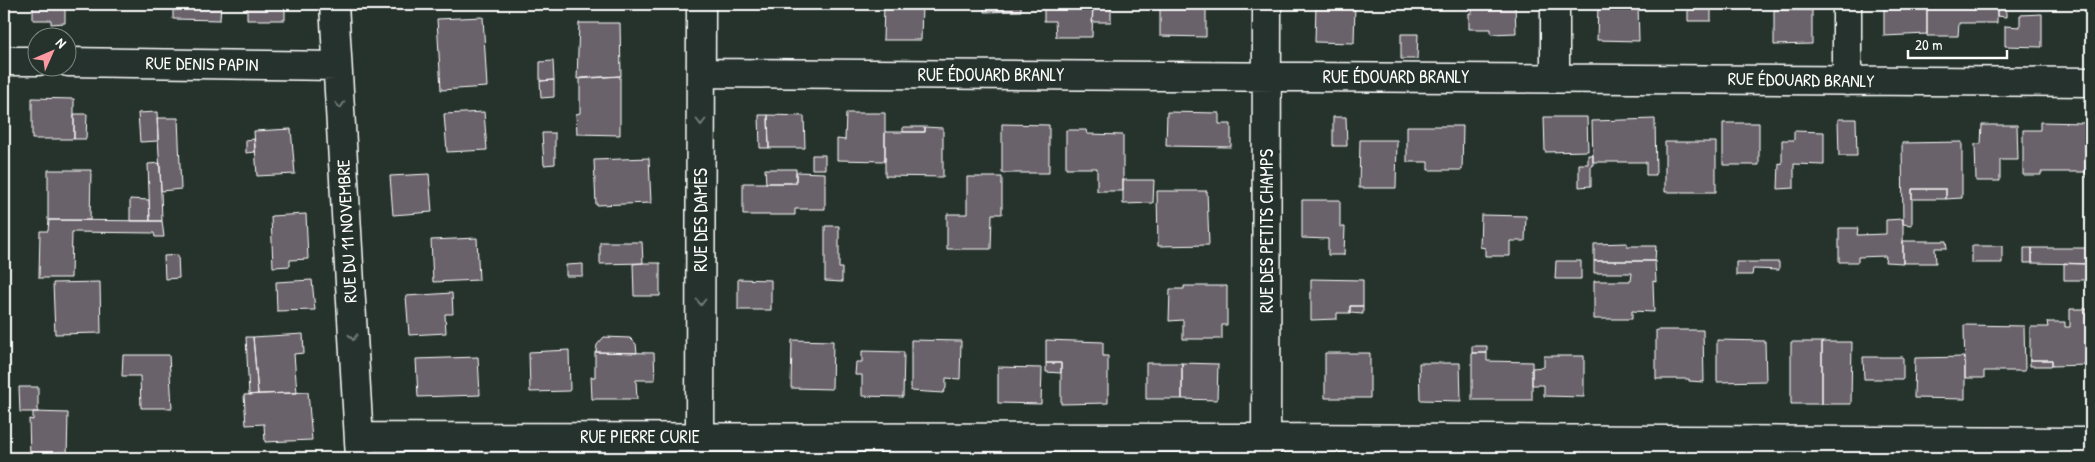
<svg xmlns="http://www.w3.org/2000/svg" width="2095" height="462" font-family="'Patrick Hand',sans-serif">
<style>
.building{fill:#6a626b;stroke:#fff}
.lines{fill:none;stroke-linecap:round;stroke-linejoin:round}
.street-casing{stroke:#fff;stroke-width:31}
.street{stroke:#26332d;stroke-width:28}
.oneway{stroke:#727a76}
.labels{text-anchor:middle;stroke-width:4.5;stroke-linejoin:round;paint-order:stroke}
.street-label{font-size:18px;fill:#fff;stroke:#26332d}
</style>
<rect width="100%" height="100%" fill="#26332d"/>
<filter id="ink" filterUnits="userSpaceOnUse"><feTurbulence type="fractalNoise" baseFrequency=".02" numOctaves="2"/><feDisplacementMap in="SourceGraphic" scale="10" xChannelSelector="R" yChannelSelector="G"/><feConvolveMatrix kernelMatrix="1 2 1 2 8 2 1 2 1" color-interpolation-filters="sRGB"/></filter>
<g filter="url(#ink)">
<path class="building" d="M33,4H65V23L51,24V20H33Z
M173,4H221L220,20L173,19Z
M247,4H285V20H247Z
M884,4H922L921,40H883Z
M984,4H1021V11L984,12Z
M1044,4H1093L1092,37H1056L1055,21H1044Z
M1093,4H1111V22H1092Z
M1160,4H1206V37L1160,36Z
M1316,4H1355L1354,43L1315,42Z
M1446,4H1515L1516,33L1491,34V29H1469V13H1472V7L1446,8Z
M1598,4H1638L1639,41L1597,40Z
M1688,4H1711V21H1688Z
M1884,4H1927V34L1884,36Z
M1927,4H1997V23H1959L1958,36H1927Z
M1997,4H2006V17L1997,16Z
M1774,10H1812V44L1774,45Z
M2042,14V47L2005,46V26L2020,27V15Z
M483,17L487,87L441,90L437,19Z
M579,23H620L621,76L577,79Z
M1401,34H1418L1417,59H1401Z
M553,61L554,80L540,81V62Z
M620,76V135L577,134L576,114L580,113V78Z
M554,80V97L541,98L540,81Z
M32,98L74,99V139H32Z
M157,112L158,141L140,142L138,113Z
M484,112L487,150L447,152L444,114Z
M1167,112L1219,113V124H1231V147L1166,146Z
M846,113H885V161L837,160V139L845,140Z
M74,114H87L86,139H74Z
M759,115H768L769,148H760Z
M768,115L804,116L805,148H769Z
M1333,117H1346L1347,146H1333Z
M1544,117H1587L1588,151L1545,152Z
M157,118H178L181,189L161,191Z
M1655,119L1656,175H1646V162H1593L1592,121Z
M1838,119H1856L1857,156H1839Z
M2040,122L2085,123L2086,172H2041V175H2023V130H2040Z
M1723,123H1759V165H1723Z
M1002,124L1049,125V173H1002Z
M1982,125H2017L2018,160H2000V181H1976L1975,144H1981Z
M1407,126H1463L1462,170H1428V162H1407Z
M903,127H925V132H903Z
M925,127L943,128V177L885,176V132H925Z
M291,129L295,174L257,176L254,131Z
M1066,130H1086L1087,134L1123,135V191H1097V168H1066Z
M1794,131L1824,132V165L1794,164V188L1778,189L1779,163L1782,164V140H1794Z
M542,133H555V164L544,165Z
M2085,133H2091V177H2086Z
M254,139L255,152L246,153V140Z
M1360,140H1397L1396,188H1359Z
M1665,142H1716V192H1665Z
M1962,142V198L1946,199V189H1912V225L1903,224L1902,143Z
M812,155H825V169H812Z
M1588,155H1593V165H1591V186L1579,187V164H1588Z
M649,158L651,203L596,205L594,160Z
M160,163L162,221H150L148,164Z
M765,169H796V183H766Z
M48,170H91L90,220H48Z
M796,172L825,173V209H795V215H743V183H796Z
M429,174L432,212L393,215L390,176Z
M967,177H1002V214H992L991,249H947V214H967Z
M1123,180H1154L1153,203L1123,204Z
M1912,189H1946V199H1912Z
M1157,191H1207L1209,245L1158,246Z
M130,199L149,200L150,221H130Z
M1302,200H1340V227H1345L1344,255H1328V239L1302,238Z
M306,214L308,259L290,260V266L273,267L271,216Z
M1481,215L1526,216L1525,241H1510V256H1485V248L1480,247Z
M1903,219V263L1885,262L1886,256L1858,257V262H1839V228H1858L1857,235L1886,234V220Z
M49,220L162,221L164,237H155L154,233L72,232L71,278H39L40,231H48Z
M825,226H839V268H842V282L825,281Z
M477,238L479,280L433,282L431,240Z
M1903,241H1946L1947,248H1935L1936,263H1903Z
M600,242H642L643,263L600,264Z
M1627,243V246H1656L1655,261H1594V244Z
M1972,246H2002V263H1972Z
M2024,248H2032V263H2024Z
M2032,248H2087V264L2032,263Z
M178,255L179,278L165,279L164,256Z
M1556,261H1581V279H1555Z
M1594,261H1655L1656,282L1653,281L1654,312L1632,311V319H1594V281H1631L1632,273H1594Z
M1736,262H1779V270L1753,269L1752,275H1736Z
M643,263H660V296H634L633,264Z
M2064,263L2087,264V280H2064Z
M583,264V276H566V265Z
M738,279L771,280V310H738Z
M1311,279L1363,280V306H1350V313H1337V319L1311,320Z
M312,280L315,310L277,311L276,282Z
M100,282L101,333L55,334L53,283Z
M1184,286H1227V325H1222V339H1183V320L1169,321L1170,289H1184Z
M452,293L453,314H445L446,333L409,335L406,296Z
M1350,306H1363V314L1350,313Z
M2070,309H2087L2088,365L2052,366V360H2030V327H2048L2047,322H2065V327H2070Z
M1964,325L2024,326L2025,371H1984V378H1965Z
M1656,330H1703L1704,382L1689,381V379H1656Z
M303,334L304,353L294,354L297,393L258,394L253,337Z
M2087,334H2091V379H2088Z
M246,337H253L258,394L249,395Z
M604,337L630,338L636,344L637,353L596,352L597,345Z
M792,340L833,341L832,389L791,388Z
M911,340L961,341L960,379L946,378V388L943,393L911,391Z
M1046,340L1103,342V356H1108V403L1061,404V363H1046Z
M1717,340L1765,341L1766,381L1717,382Z
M1791,342H1822V404H1791Z
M1822,342H1852L1851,404H1822Z
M1472,346H1487V353H1472Z
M569,350L570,391L530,392L529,352Z
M862,351L904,352L903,397L862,396V375H855L856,362H862Z
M595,352L654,353L655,380H636L637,399H592L591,377H595Z
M1325,353H1370V398H1325Z
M1472,353H1487V361L1532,362V400H1472Z
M123,355H169L172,408H141L140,376H122Z
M1544,356H1584V397L1544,396V385H1532V368L1544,367Z
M478,357L480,395L418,397L416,359Z
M1863,357H1903V379H1864Z
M1965,357V399L1914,398L1915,358Z
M2030,360H2052V366H2030Z
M1046,363H1061V373L1046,372Z
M1146,363H1182V399H1146Z
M1182,363L1218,364L1217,400L1182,399Z
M1419,363H1460L1461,401L1420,400Z
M998,367L1042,368L1041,404L998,403Z
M19,387H38V412H20Z
M308,392L312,440L265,442L264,424L246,425L244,395Z
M33,412L68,413L67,458H30L29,419L33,420Z"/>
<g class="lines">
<g class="street-casing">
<path id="street" d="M334,4L360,458
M1555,4V77
M1847,4V81
M4,61H38
M68,62L337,66
M701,73L2091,82
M359,437L1266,438L2091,442
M700,437L701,4
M1266,458L1267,4"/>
</g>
<use href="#street" class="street"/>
</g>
<defs><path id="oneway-chevron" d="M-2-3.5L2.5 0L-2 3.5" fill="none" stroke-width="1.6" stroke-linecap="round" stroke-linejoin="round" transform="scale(1.25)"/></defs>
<g class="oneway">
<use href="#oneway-chevron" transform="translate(340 105) rotate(87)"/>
<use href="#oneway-chevron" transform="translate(701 122) rotate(90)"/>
<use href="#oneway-chevron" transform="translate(701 302) rotate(90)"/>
<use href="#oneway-chevron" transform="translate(353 337) rotate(87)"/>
</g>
</g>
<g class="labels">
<g class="street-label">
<text transform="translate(202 64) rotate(1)" y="6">RUE DENIS PAPIN</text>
<text x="991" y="81">RUE ÉDOUARD BRANLY</text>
<text x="1396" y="83">RUE ÉDOUARD BRANLY</text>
<text transform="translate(1801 80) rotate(1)" y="6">RUE ÉDOUARD BRANLY</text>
<text transform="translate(701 220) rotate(-90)" y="6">RUE DES DAMES</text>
<text transform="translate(347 231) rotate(-93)" y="6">RUE DU 11 NOVEMBRE</text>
<text transform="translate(1267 231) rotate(-90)" y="6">RUE DES PETITS CHAMPS</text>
<text x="640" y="443">RUE PIERRE CURIE</text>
</g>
</g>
<rect width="2095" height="462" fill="none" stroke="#26332d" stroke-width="20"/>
<rect x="10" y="10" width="2075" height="442" fill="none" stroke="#fff" stroke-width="2" filter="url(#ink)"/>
<g transform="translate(52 52) rotate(45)"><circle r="24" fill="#26332d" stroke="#7d8581"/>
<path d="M0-4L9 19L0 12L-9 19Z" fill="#ff9aa2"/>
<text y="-8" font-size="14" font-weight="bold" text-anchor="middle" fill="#ffffff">N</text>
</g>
<path d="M1908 50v8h99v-8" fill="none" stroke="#ffffff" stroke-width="2.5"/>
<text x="1915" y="50" font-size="15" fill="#ffffff" stroke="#26332d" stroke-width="4" paint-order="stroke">20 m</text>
</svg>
